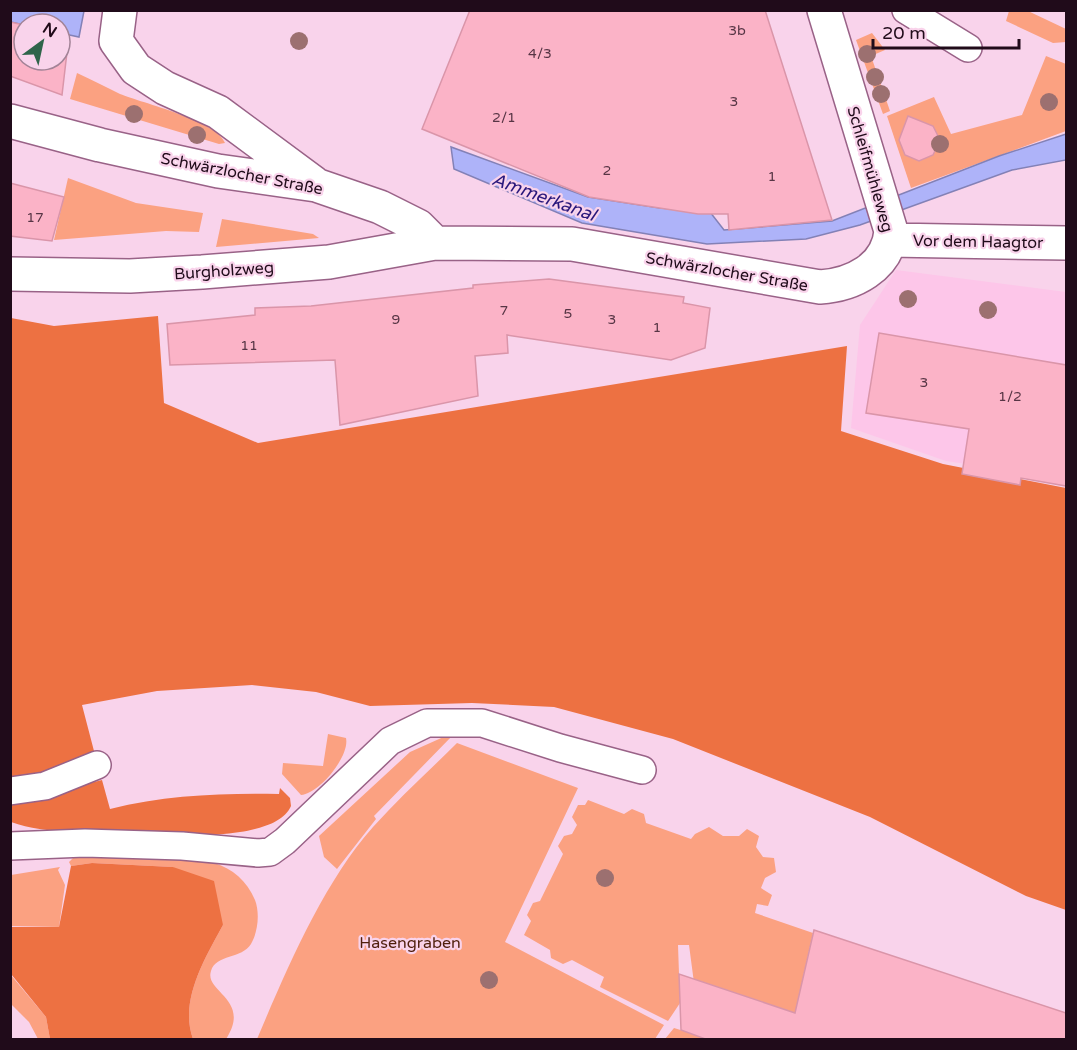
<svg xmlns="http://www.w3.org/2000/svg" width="1077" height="1050" font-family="'Varela Round',sans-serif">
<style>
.built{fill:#fdc6e9}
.green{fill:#fba181}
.forest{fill:#ed7142}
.water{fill:#aeb3f9;stroke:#8381b6;stroke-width:1.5}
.building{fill:#fbb3c7;stroke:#da95a9;stroke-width:1.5}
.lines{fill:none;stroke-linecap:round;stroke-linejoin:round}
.service-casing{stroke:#996287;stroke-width:30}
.minor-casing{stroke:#996287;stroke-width:36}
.service{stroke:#fff;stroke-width:27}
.minor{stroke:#fff;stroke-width:33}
.tree{fill:#9c7070}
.labels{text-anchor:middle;stroke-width:4.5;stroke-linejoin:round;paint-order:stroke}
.number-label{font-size:14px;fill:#573545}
.street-label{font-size:16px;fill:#200b1a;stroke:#f9d3eb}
.park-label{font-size:16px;fill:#4f1f0c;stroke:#f9d3eb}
.water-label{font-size:18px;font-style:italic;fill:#29177b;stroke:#f9d3eb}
</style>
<rect width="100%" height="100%" fill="#f9d3eb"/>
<path class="built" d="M896,270L1066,292V479L946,461L851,428L860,325Z"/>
<path class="green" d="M1009,11H1028L1066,29V42L1053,43L1006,21Z
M872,33L885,50L871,56L890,111L883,114L856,40Z
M1046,56L1066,64V131L911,188L887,116L934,97L951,134L1022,115Z
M77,73C92,80 106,87 120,94C142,103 218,121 225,143L219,144L70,99Z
M68,178L136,203L203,213L199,232L166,231L54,240Z
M222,219L313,234L319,238L216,247Z
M328,734L346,738C350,756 319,794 301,795L282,774L283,763L323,766Z
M448,735H453L374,816L376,819L337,869L324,857L319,836L410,752Z
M457,743L578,788L505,942L664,1025L655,1039H257C286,971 323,883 373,827C399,798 429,771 457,743Z
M588,800L624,814L632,809L644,814L646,823L691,839L695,834L709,827L723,836H739L747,829L759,836L756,847L763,857L774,858L776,872L765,878L761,888L772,895L768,906L757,904L755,913L813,933L795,1013L746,997L737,1040L665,1039L674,1028L687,1032L698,1013L689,945H678L680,1003L668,1021L600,987L604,977L572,960L563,964L551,958L550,950L524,935L531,921L527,915L533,903L540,901L563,854L558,846L564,836L572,834L577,825L572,817L578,805H585Z
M116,856C163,857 233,846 255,900C260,913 258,932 251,944C242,959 216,954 211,971C204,992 252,999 226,1039H193C179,1001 205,958 223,925L173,867L92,863L71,866L69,862L74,857Z
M60,867L58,870L65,885L59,927L11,926V875Z
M10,974L46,1017L50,1039H38L29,1022L11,1004Z"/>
<path class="forest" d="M158,316L164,403L258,443L847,346L841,431L943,464L1066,488V910L1026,896L870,817L673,739L554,707L472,703L370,706L316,692L252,685L157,691L82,705L94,751C69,769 40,775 11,779V318L54,326Z
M102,780L110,809C166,795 222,793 279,794L280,788L290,798L291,806C284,823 258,829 240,832C204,838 166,834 129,833C90,832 48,835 11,822V803Z
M92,863L173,867L214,881L223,925C205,958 179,1001 193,1039H50L46,1017L11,974V927H59L71,866Z"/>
<path class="water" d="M11,11H84L79,37L60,33V24L24,25L11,22Z
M1066,134V160L1012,170L860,225L806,239L707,244L582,223L454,169L451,147L588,197L660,208L710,212L724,230L832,221L999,156Z"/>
<path class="building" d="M470,10H765L832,220L729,230L728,214H698L589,197L422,129Z
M10,22L24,25V60H60V33L69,35L62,95L10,76Z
M908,116L933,126L940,140L933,155L919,161L905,155L899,140Z
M10,183L64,197L52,241L10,236Z
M549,279L684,297L683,303L710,308L705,348L671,360L507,335L508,353L475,356L478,396L340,425L335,360L170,365L167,324L255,315V308L311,306L473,288V285Z
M879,333L1066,365V486L1021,478L1020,485L962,474L969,429L866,413Z
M814,930L1066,1013V1040H708L681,1030L679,974L795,1013Z"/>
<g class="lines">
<g class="service-casing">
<path id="service" d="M906,10L968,48
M10,791L45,786L97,765
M10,846L85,843L182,846L258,853L270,852L285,841L390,741L427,723H482L560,748L642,770"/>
</g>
<g class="minor-casing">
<path id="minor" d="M120,10L116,41L136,69L165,88L218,112L314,183
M10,121L100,145L218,171L316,185L380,207L418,226L435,243
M890,240L1066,243
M10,274L130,276L202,272L329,262L435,243L572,244L820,287C852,285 888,268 891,231L824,10"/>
</g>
<use href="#service" class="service"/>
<use href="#minor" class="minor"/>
</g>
<g class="tree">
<circle cx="299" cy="41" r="9"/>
<circle cx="867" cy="54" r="9"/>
<circle cx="875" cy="77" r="9"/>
<circle cx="881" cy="94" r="9"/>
<circle cx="1049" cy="102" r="9"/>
<circle cx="134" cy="114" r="9"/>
<circle cx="197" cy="135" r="9"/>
<circle cx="940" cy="144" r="9"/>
<circle cx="908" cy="299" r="9"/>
<circle cx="988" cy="310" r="9"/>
<circle cx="605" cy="878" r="9"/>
<circle cx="489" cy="980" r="9"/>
</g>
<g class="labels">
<g class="number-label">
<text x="737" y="35">3b</text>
<text x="540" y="58">4/3</text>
<text x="734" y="106">3</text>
<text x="504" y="122">2/1</text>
<text x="607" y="175">2</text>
<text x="772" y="181">1</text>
<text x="35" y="222">17</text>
<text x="504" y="315">7</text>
<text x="568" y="318">5</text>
<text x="396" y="324">9</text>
<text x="612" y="324">3</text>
<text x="657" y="332">1</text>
<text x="249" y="350">11</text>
<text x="924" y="387">3</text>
<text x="1010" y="401">1/2</text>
</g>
<g class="street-label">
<text transform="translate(871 169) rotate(74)" y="6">Schleifmühleweg</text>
<text transform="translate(242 173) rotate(11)" y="6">Schwärzlocher Straße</text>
<text transform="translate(978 241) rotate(1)" y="6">Vor dem Haagtor</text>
<text transform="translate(224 270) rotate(-4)" y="6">Burgholzweg</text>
<text transform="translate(727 271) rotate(10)" y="6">Schwärzlocher Straße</text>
</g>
<g class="park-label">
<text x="410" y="948">Hasengraben</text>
</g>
<g class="water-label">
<text transform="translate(544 197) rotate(20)" y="6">Ammerkanal</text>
</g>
</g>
<rect width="1077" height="1050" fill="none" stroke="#200b1a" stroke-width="24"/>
<g transform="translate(42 42) rotate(33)"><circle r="28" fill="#f9d3eb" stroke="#a28397" stroke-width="1.5"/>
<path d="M0-4.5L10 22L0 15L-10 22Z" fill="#2f644a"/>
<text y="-9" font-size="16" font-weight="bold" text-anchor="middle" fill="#200b1a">N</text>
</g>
<path d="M873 39v9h146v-9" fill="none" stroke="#200b1a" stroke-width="3"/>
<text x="882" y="39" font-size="18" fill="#200b1a" stroke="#f9d3eb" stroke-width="4.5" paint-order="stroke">20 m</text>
</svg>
